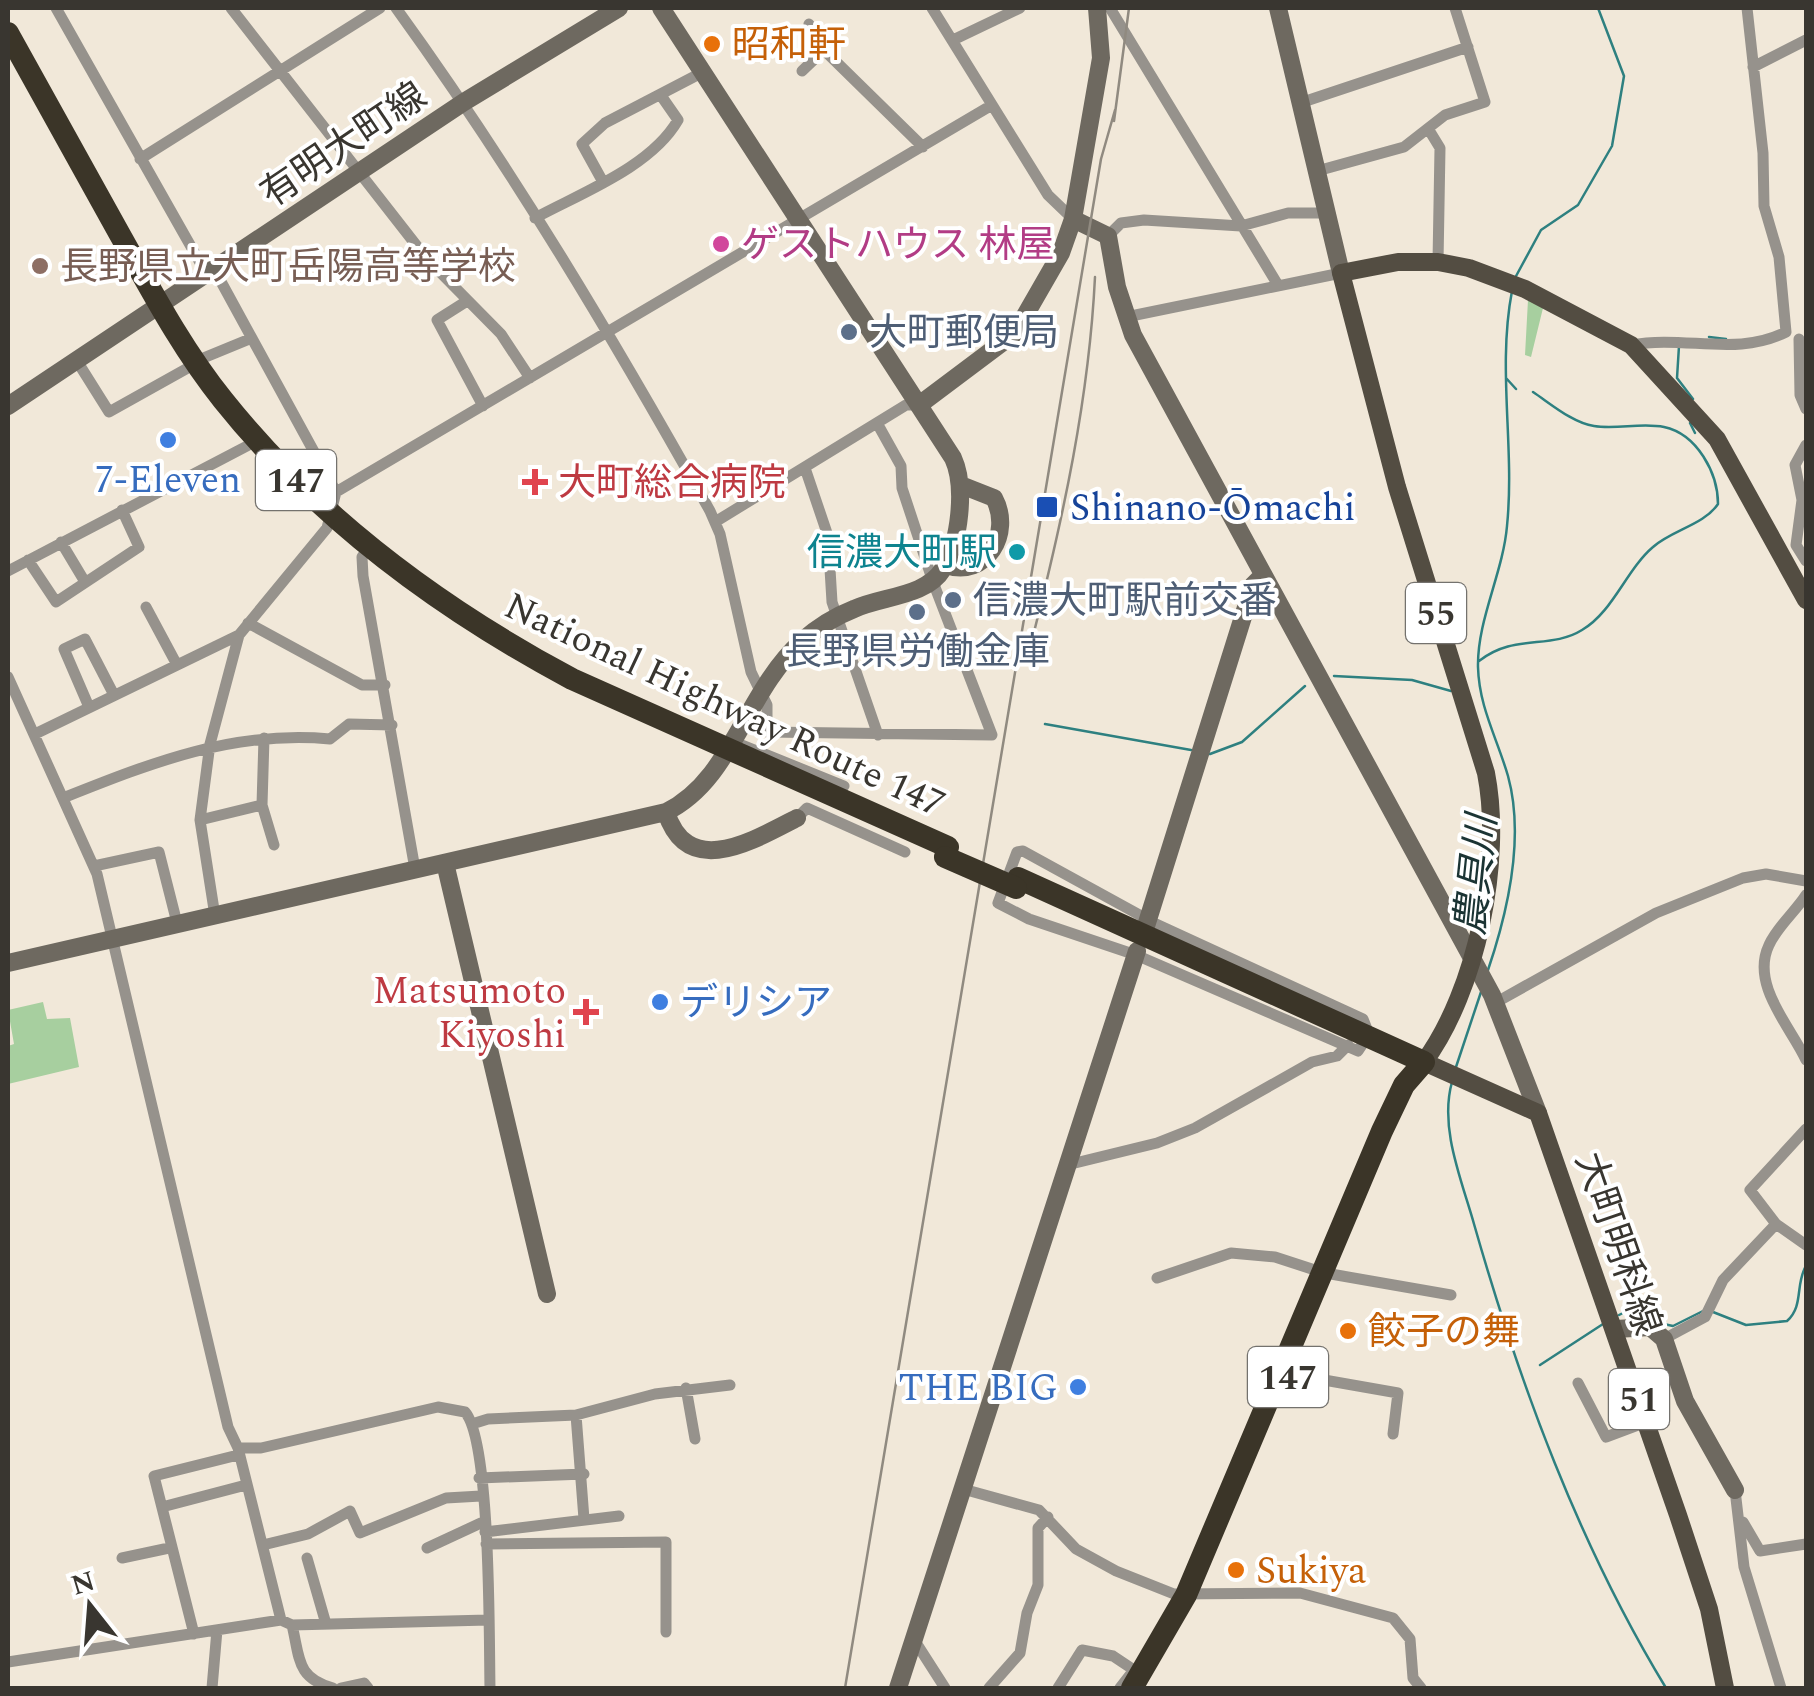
<svg xmlns="http://www.w3.org/2000/svg" width="1814" height="1696" font-family="Spectral,'Noto Sans JP',serif">
<style>
.green{fill:#a7cf9f}
.lines{fill:none;stroke-linecap:round;stroke-linejoin:round}
.stream{stroke:#2e8080;stroke-width:2.5}
.street{stroke:#96928c;stroke-width:11}
.secondary{stroke:#6e6960;stroke-width:18}
.primary{stroke:#534d42;stroke-width:18}
.highway{stroke:#3b3528;stroke-width:22}
.rail{stroke:#908a80;stroke-width:2.5}
.highway-bridge{stroke:#3b3528;stroke-width:22}
.food-dot{fill:#e8710a;stroke:#fff;stroke-width:4}
.hotel-dot{fill:#d1479c;stroke:#fff;stroke-width:4}
.education-dot{fill:#8d6e63;stroke:#fff;stroke-width:4}
.service-dot{fill:#5c6f8a;stroke:#fff;stroke-width:4}
.shop-dot{fill:#3f7fe0;stroke:#fff;stroke-width:4}
.health-dot{fill:#e0444e;stroke:#fff;stroke-width:4}
.transit-dot{fill:#1a4fb4;stroke:#fff;stroke-width:4}
.culture-dot{fill:#0f9aa8;stroke:#fff;stroke-width:4}
.labels{text-anchor:middle;stroke-width:8;stroke-linejoin:round;paint-order:stroke}
.shield{fill:#fff;stroke:#74726e;stroke-width:2.5}
.shield-label{font-size:35px;font-weight:bold;fill:#393630}
.food-label{font-size:38px;fill:#c56008;stroke:#fff;text-anchor:start}
.street-label{font-size:38px;fill:#393630;stroke:#fff}
.hotel-label{font-size:38px;fill:#b23c85;stroke:#fff;text-anchor:start}
.education-label{font-size:38px;fill:#785e54;stroke:#fff;text-anchor:start}
.service-label{font-size:38px;fill:#4e5e75;stroke:#fff;text-anchor:start}
.shop-label{font-size:38px;fill:#366cbe;stroke:#fff}
.health-label{font-size:38px;fill:#be3a42;stroke:#fff;text-anchor:start}
.transit-label{font-size:38px;fill:#164399;stroke:#fff;text-anchor:start}
.culture-label{font-size:38px;fill:#0d838f;stroke:#fff;text-anchor:end}
.water-label{font-size:40px;font-style:italic;fill:#1b3434;stroke:#fff}
</style>
<rect width="100%" height="100%" fill="#f1e8d9"/>
<path class="green" d="M1528,300L1543,308L1531,357L1525,355Z
M43,1002L47,1019L70,1018L79,1067L8,1084V1046L14,1044L8,1010Z"/>
<g class="lines">
<path class="stream" d="M1515,278L1541,230L1578,205L1612,146L1624,76L1598,8
M1709,337L1726,339
M1679,346L1677,378L1693,399
M1506,378L1516,389
M1690,423L1695,433
M1479,661C1514,633 1550,650 1582,630C1613,612 1626,570 1653,547C1672,530 1704,525 1718,504C1718,473 1697,434 1664,427C1641,422 1617,430 1594,426C1573,423 1551,404 1533,392
M1334,676L1412,680L1451,691
M1045,724L1191,750
M1210,754L1242,742L1305,686
M1488,970C1508,911 1525,838 1508,776C1497,738 1479,707 1478,667C1477,620 1503,573 1507,526C1515,447 1497,369 1512,291
M1455,1070L1481,992
M1452,1082C1439,1128 1462,1181 1474,1224C1520,1385 1579,1545 1666,1688
M1713,1312L1746,1325L1787,1321C1804,1306 1795,1284 1806,1266
M1619,1315L1627,1311L1647,1318
M1659,1323L1673,1326L1705,1310
M1540,1365L1603,1324"/>
<path class="street" d="M56,8L202,266L219,278L336,492L327,528L239,635L210,744L200,820L215,916
M231,8L427,259L501,334L530,378
M396,8C512,168 613,338 710,511L720,534L751,672L767,705V732L992,735L933,582L902,488L901,466L877,423
M932,8L1048,195L1073,219
M1110,8L1278,285
M1747,8L1763,153L1764,206L1779,257L1786,332
M809,24L824,50L923,147
M953,40L1020,8
M1753,67L1806,40
M802,71L824,50
M1300,103L1468,47
M1429,130L1440,148L1438,262
M140,159L380,8
M1317,171L1404,147L1445,115L1485,102L1455,8
M603,182L582,144L605,123L703,72
M535,218C581,193 651,167 678,120L662,97
M1108,236L1121,223L1144,220L1241,226L1288,213H1327
M467,301L437,320L483,406
M1126,317L1341,273
M1799,339L1800,395L1806,409
M1631,345C1685,335 1737,357 1786,332
M77,361L109,412L186,369
M196,361L252,338
M1806,445L1795,465L1802,500L1796,545L1806,561
M805,468L828,536L832,602L878,735
M336,492L992,105
M715,522L906,405H919
M61,542L85,582
M369,547L362,557L363,576L415,869
M28,560L56,602L139,547L122,510
M8,571L247,446
M146,607L176,663
M248,623L362,685H385
M8,677L97,874L228,1427L238,1448L281,1620
M89,707L64,649L85,639L114,695
M35,734L239,635
M742,745L844,786
M63,798C151,763 233,730 330,739L349,724L392,725
M262,805L274,845
M797,818L807,808L905,852
M200,820L262,805L264,738
M94,866L159,852L177,923
M1806,895C1795,912 1777,927 1769,945C1750,985 1791,1027 1806,1060
M1495,1003L1656,913L1743,878L1766,874L1806,881
M1364,1042L1358,1051L1136,955L1029,919L998,903L1017,852L1023,851L1156,924L1363,1019L1369,1034
M1806,1129L1750,1190L1776,1224L1806,1245
M1067,1165L1157,1143L1195,1128L1312,1062L1337,1056L1348,1045
M1331,1274L1451,1295
M1157,1278L1231,1253L1275,1257L1321,1272
M1664,1339L1705,1317L1723,1280L1776,1224
M1290,1374L1398,1393L1393,1434
M1578,1383L1606,1437L1646,1422
M686,1388L695,1439
M576,1415L584,1519
M472,1424L488,1419L576,1415L655,1394L730,1385
M238,1448H261L438,1407L465,1412C491,1441 489,1641 490,1688
M479,1478L584,1474
M963,1489L1039,1510L1076,1549L1116,1571L1174,1594L1300,1593L1393,1618L1410,1639L1413,1678L1421,1688
M1735,1490L1744,1567L1781,1688
M162,1507L246,1485
M1743,1522L1760,1551L1806,1544
M485,1532L619,1516
M486,1544L666,1542V1632
M263,1545L308,1534L350,1511L360,1533L446,1498L481,1496
M427,1548L483,1522
M122,1558L169,1548
M307,1558L326,1624
M292,1625C300,1658 296,1678 333,1688
M194,1634L154,1476L238,1455
M913,1638L945,1688
M8,1662L281,1620L292,1625L488,1620
M212,1688L217,1630
M341,1688L364,1683L368,1688
M989,1688L1020,1653L1027,1613L1038,1585V1528L1048,1517
M1058,1688L1082,1650L1113,1656L1134,1670L1120,1688"/>
<path class="secondary" d="M1278,8L1341,273
M1073,219L1108,236L1117,287L1133,335L1492,995L1538,1113
M919,405L1015,333L1061,253L1073,219L1101,58L1097,8
M8,406L464,102L619,8
M946,565C986,579 1013,533 994,498L961,485
M666,812C688,880 752,841 797,818
M445,863L547,1294
M1146,926L1253,585L1263,575
M8,963L666,812C732,780 745,692 802,641C817,628 836,616 854,609C882,596 926,597 943,569C960,542 966,486 953,458L661,8
M1616,1329L1650,1327L1664,1339L1685,1401L1735,1490
M898,1688L1137,951"/>
<path class="primary" d="M1725,1688L1709,1609L1678,1515L1538,1113L1424,1062C1477,990 1503,860 1486,773L1397,487L1341,273L1398,262H1438L1469,268L1525,289L1631,345L1717,439L1806,600"/>
<path class="highway" d="M8,33C45,99 82,166 119,233C151,290 182,349 223,400C318,519 439,608 572,679L948,847
M1018,878L1424,1062
M1132,1688L1186,1595L1382,1131L1404,1085L1424,1062"/>
<path class="rail" d="M1114,121L1129,8
M1033,636C1063,518 1089,399 1095,277
M845,1688L1101,159L1115,110"/>
<path class="highway-bridge" d="M945,857L1016,888"/>
</g>
<g class="food-dot">
<circle cx="712" cy="44" r="10"/>
<circle cx="1348" cy="1331" r="10"/>
<circle cx="1236" cy="1570" r="10"/>
</g>
<circle class="hotel-dot" cx="721" cy="244" r="10"/>
<circle class="education-dot" cx="40" cy="266" r="10"/>
<g class="service-dot">
<circle cx="849" cy="332" r="10"/>
<circle cx="953" cy="600" r="10"/>
<circle cx="917" cy="612" r="10"/>
</g>
<g class="shop-dot">
<circle cx="168" cy="440" r="10"/>
<circle cx="660" cy="1002" r="10"/>
<circle cx="1078" cy="1387" r="10"/>
</g>
<g class="health-dot">
<path d="M530 467h10v10h10v10h-10v10h-10v-10h-10v-10h10z"/>
<path d="M581 997h10v10h10v10h-10v10h-10v-10h-10v-10h10z"/>
</g>
<rect class="transit-dot" x="1035" y="495" width="24" height="24" rx="5"/>
<circle class="culture-dot" cx="1017" cy="552" r="10"/>
<g class="labels">
<g class="shield">
<rect x="256" y="450" width="80" height="60" rx="8"/>
<rect x="1406" y="583" width="60" height="60" rx="8"/>
<rect x="1248" y="1347" width="80" height="60" rx="8"/>
<rect x="1609" y="1369" width="60" height="60" rx="8"/>
</g>
<g class="shield-label">
<text x="296" y="492">147</text>
<text x="1436" y="625">55</text>
<text x="1288" y="1389">147</text>
<text x="1639" y="1411">51</text>
</g>
<g class="food-label">
<text x="732" y="57">昭和軒</text>
<text x="1368" y="1344">餃子の舞</text>
<text x="1256" y="1583">Sukiya</text>
</g>
<g class="street-label">
<text transform="translate(343 144) rotate(-34)" y="13">有明大町線</text>
<text transform="translate(725 704) rotate(25)" y="13">National Highway Route 147</text>
<text transform="translate(1619 1243) rotate(71)" y="13">大町明科線</text>
</g>
<g class="hotel-label">
<text x="741" y="257">ゲストハウス 林屋</text>
</g>
<g class="education-label">
<text x="60" y="279">長野県立大町岳陽高等学校</text>
</g>
<g class="service-label">
<text x="869" y="345">大町郵便局</text>
<text x="973" y="613">信濃大町駅前交番</text>
<text x="917" y="664" text-anchor="middle">長野県労働金庫</text>
</g>
<g class="shop-label">
<text x="168" y="492">7-Eleven</text>
<text x="680" y="1015" text-anchor="start">デリシア</text>
<text x="1058" y="1400" text-anchor="end">THE BIG</text>
</g>
<g class="health-label">
<text x="558" y="495">大町総合病院</text>
<text x="566" y="1003" text-anchor="end">Matsumoto<tspan x="566" dy="44">Kiyoshi</tspan></text>
</g>
<g class="transit-label">
<text x="1070" y="520">Shinano-Ōmachi</text>
</g>
<g class="culture-label">
<text x="997" y="565">信濃大町駅</text>
</g>
<g class="water-label">
<text transform="translate(1475 875) rotate(-84)" y="14">農具川</text>
</g>
</g>
<rect width="1814" height="1696" fill="none" stroke="#393630" stroke-width="20"/>
<g transform="translate(90 1606) rotate(343)" stroke="#ffffff" stroke-width="8" paint-order="stroke">
<path d="M0-8L18 38L0 25L-18 38Z" fill="#393630"/>
<text y="-15" font-size="28" font-weight="bold" text-anchor="middle" fill="#393630">N</text>
</g>
</svg>
